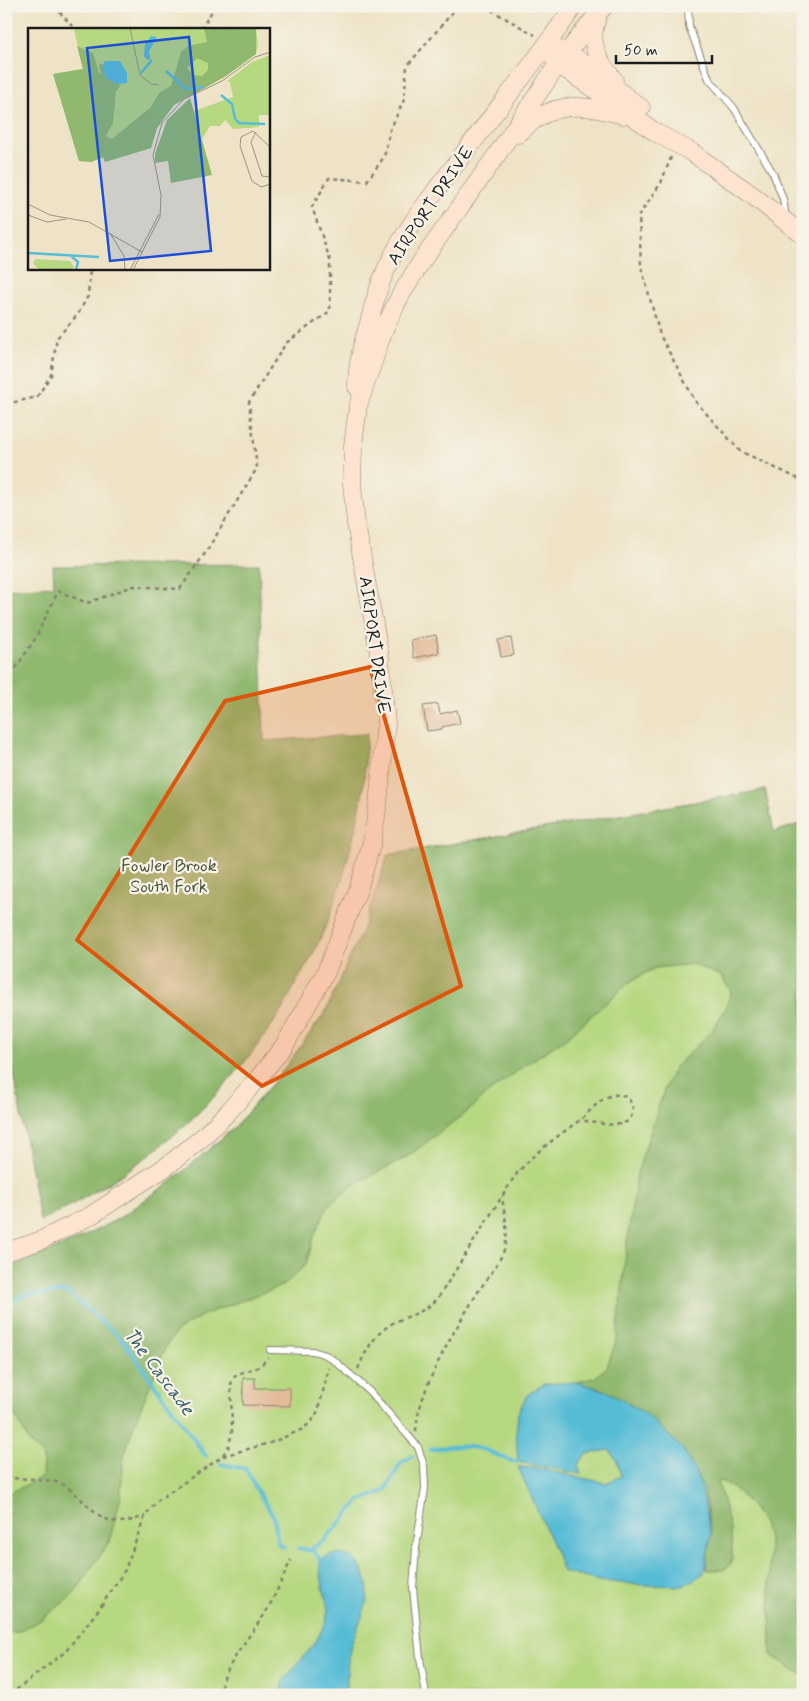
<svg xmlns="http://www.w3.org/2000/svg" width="809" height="1701" font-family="Mynerve,sans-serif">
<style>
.green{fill:#b6d880;stroke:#697a4e}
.forest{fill:#90b86e;stroke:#566a45}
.water{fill:#57bcd5;stroke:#3a6c78}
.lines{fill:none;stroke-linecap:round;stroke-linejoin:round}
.stream{stroke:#57bcd5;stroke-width:4}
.building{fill:#e3bb99}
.lane-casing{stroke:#858071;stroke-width:8}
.secondary-casing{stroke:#858071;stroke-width:19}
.path{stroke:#858071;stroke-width:2.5;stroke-dasharray:4 4;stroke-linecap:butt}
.lane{stroke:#fff;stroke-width:6}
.secondary{stroke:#fde4d1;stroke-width:18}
.marked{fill:#de560d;fill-opacity:0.2;stroke:#de560d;stroke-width:4;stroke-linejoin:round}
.labels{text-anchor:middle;stroke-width:4.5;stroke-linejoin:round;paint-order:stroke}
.street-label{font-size:18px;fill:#1c1c1c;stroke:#f7f3e8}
.park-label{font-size:18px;fill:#4a543a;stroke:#f7f3e8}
.water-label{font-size:19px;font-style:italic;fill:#345c66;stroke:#f7f3e8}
.inset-river{fill:none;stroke:#57bcd5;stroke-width:2.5}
.inset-road{fill:none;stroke:#9a9382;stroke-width:1}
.view{fill:#1d4ed8;fill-opacity:0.15;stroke:#1d4ed8;stroke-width:2.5}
.inset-edge{fill:none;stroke:#1c1c1c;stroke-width:2.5}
</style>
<rect width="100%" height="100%" fill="#f7f3e8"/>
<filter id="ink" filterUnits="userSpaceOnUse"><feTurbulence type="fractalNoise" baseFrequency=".02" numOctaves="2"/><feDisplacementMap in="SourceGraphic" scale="10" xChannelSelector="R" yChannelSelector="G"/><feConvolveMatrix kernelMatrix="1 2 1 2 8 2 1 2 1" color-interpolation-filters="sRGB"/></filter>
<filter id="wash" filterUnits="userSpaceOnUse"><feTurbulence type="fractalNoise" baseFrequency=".0096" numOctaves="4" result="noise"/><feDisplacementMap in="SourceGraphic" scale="20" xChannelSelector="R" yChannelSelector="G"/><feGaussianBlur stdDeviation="1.12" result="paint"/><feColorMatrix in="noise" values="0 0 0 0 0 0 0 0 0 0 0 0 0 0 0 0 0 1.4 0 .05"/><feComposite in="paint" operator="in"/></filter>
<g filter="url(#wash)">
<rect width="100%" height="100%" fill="#eee3c6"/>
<path class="green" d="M765,790L774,832L803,823V1695H6V1269L75,1241L118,1219L172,1181L235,1127L278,1077L325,1013L364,926L388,855Z"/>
<path class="forest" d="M259,564L264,741L367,734C365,759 365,787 359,813C349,858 337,904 317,946C311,959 303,971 296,983C290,995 284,1008 276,1019C217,1109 136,1175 40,1221L6,1030V589L54,586L53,566Z
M765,790L774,832L803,823V1675L771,1655L769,1544C766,1519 744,1493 722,1481L718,1482C724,1506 736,1540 731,1564L723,1570H707L706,1563L711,1535L704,1489L683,1449L607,1391L576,1382L594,1378L607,1367L617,1338L627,1242L637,1173L665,1087L675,1067L711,1032L725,1010L731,992L721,976L692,964L655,968L631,981L566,1038L525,1065L483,1097L473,1107L407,1157L353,1185L328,1206L316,1231L306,1264L284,1285L203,1315L178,1330L166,1346L135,1422L124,1456L120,1500L109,1542L74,1594L41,1620L17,1632L6,1633V1495L42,1477L43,1457L29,1442L19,1422L6,1407V1269L75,1241L118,1219L172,1181L235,1127L278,1077L325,1013L364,926L388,855Z"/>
<path class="water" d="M576,1382L607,1391L646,1414L683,1449L700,1482L711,1535L704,1573L683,1586L643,1585L598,1581L563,1572L555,1550L518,1467L535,1468L606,1483L621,1476L617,1461L609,1450L586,1454L578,1465L581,1474L518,1462L516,1434L518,1413L527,1395L544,1384Z
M338,1554C350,1555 356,1559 362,1570C379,1601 353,1625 349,1655C347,1665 347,1676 347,1686L336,1695H281L284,1680L315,1643L326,1622L328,1609L320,1572V1559L330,1555Z"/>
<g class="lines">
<path class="stream" d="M6,1306L23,1295L67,1292L122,1339L206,1456
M430,1450C448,1446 467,1445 485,1450C497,1454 506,1461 518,1462
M221,1464L246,1469L255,1487L274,1517L278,1544L284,1547
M298,1548L313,1551L323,1562
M310,1550L325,1540L359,1501L385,1491L401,1463L413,1456"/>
</g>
<g id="blocks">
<path class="building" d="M436,635L439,653L414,658L411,640Z
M511,638L514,655L501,657L498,640Z
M438,704L440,714L457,710L460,723L442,727V729L427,731L423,706Z
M243,1378H255V1388H290V1406L243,1405Z"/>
</g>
</g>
<g filter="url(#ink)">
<use href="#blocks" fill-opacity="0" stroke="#858071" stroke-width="1"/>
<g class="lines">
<g class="lane-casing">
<path id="lane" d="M688,6L689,26L709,79L734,108L773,173L783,199L786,217
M270,1350L313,1351L326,1355L336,1362L369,1391L418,1447L424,1466L425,1488L416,1548L413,1588L420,1658L426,1695"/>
</g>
<g class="secondary-casing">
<path id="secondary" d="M597,18C587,43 599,62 614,80
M556,49L568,52L641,108
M552,55L558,64L655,132L693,153L752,195L803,235
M518,134C524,129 529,123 536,119C565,100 592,107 623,115
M357,387C357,365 362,344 369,323C373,306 378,288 385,272C404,229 436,190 465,152C501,104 540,56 574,6
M6,1252L39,1241L90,1216L167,1166L203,1137L228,1112L256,1081L284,1046L326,972L359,887L372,842L378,804L386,723L380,658L356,524L352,483L353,446L358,406L384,329L400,296L421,262L496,156L558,64L604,6"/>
</g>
<path class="path" d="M54,6L75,29
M484,6L535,35
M201,29L215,6
M671,157L661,183L639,215L641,266L660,335L695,401L740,451L803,481
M6,404L37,397L51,375L57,338L78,314L88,296L90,269
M6,655C15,666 12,678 6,690
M11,675L35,639L58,591L87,603L133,586L180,589L208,549L257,468L249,402L286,343L330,311V260L312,207L329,178L367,181L384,157L390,130L404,100L407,66L458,6
M6,820L9,828L6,839
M358,1369C366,1349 377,1330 397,1321C414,1314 425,1312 438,1298L513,1179C529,1156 558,1136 580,1120C594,1109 604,1090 625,1096C631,1101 634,1106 632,1114C628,1132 594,1122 580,1120
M416,1431C418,1389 456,1328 478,1292C487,1278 504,1258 506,1242C508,1228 504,1211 502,1197
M223,1455L228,1448L232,1433L231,1384L235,1376L243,1372L259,1367L268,1358
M6,1478C23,1479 44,1478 60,1483C65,1485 71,1490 75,1494C103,1518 107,1530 145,1516
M10,1695L66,1651L99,1609L125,1570L145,1516L158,1500L223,1456L273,1442L303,1429L312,1421L318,1411L329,1368
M220,1695C219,1672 255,1630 267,1610C276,1594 283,1577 291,1560"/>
<use href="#lane" class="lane"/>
<use href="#secondary" class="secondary"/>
</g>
</g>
<path class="marked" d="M370,667L461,986L262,1086L77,940L225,701Z"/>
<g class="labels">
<g class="street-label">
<text transform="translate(430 205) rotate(-56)" y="6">AIRPORT DRIVE</text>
<text transform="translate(375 645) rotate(82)" y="6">AIRPORT DRIVE</text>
</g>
<g class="park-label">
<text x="169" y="871">Fowler Brook<tspan x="169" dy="21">South Fork</tspan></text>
</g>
<g class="water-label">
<text transform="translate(160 1371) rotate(53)" y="7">The Cascade</text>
</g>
</g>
<g transform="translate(28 28)">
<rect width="242" height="242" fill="#eee3c6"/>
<path d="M35,0H228L230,16L228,26L198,48L146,77L129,100L123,120L77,134L75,129L63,134L51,133L25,46L55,41L46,1ZM242,27V87H231V99L205,101L197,92L192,98H182L174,111L168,91L144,161L166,83L205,69L202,54L199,53L224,34ZM8,231L42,233L46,239L44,242H11L5,235Z" fill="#b6d880"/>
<path d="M176,0H228V26L198,48L146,77L129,100L123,120L77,134L75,129L63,134L51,133L25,46L55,41L49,18L65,25L71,45L73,46L71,37L74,35L78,50L93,57L88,63L85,95L78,108L84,111L123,79L131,65L143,58L153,24L160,18L179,14ZM169,30L180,35V42L174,48L165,47L159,40ZM162,70L184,147L143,155L140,133L127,135V126L139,92Z" fill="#90b86e" fill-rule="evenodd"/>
<path d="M123,8L129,9L121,23L122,31L119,32L116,28L117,16ZM77,33H92L99,45V55L89,56L78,50L74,39Z" fill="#57bcd5"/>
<path class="inset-river" d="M138,43L158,61L176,59M113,45L124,32M193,67L204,76L207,91L211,95L237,96M0,225L71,229M42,227L50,234L48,242"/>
<path class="inset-road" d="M102,0L112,47L123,56L131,57M228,104L223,114L234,148L243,149M243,120L225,103L213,109L212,118L224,153L233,159L243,156M0,176L22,187L61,194L114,224M0,187L19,194L38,191M82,205L96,228L97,242M102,242L131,186M105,242L132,189L133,167L125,127L134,95L156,71L194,53L227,29L243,24"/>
<path class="view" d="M161,9L183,223L82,233L59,20Z"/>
<rect width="242" height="242" class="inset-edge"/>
</g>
<rect width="809" height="1701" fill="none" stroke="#f7f3e8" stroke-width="25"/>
<path d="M616 55v8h96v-8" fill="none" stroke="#1c1c1c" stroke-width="2.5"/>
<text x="624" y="55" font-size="15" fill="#1c1c1c" stroke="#f7f3e8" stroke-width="4" paint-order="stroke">50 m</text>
</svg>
